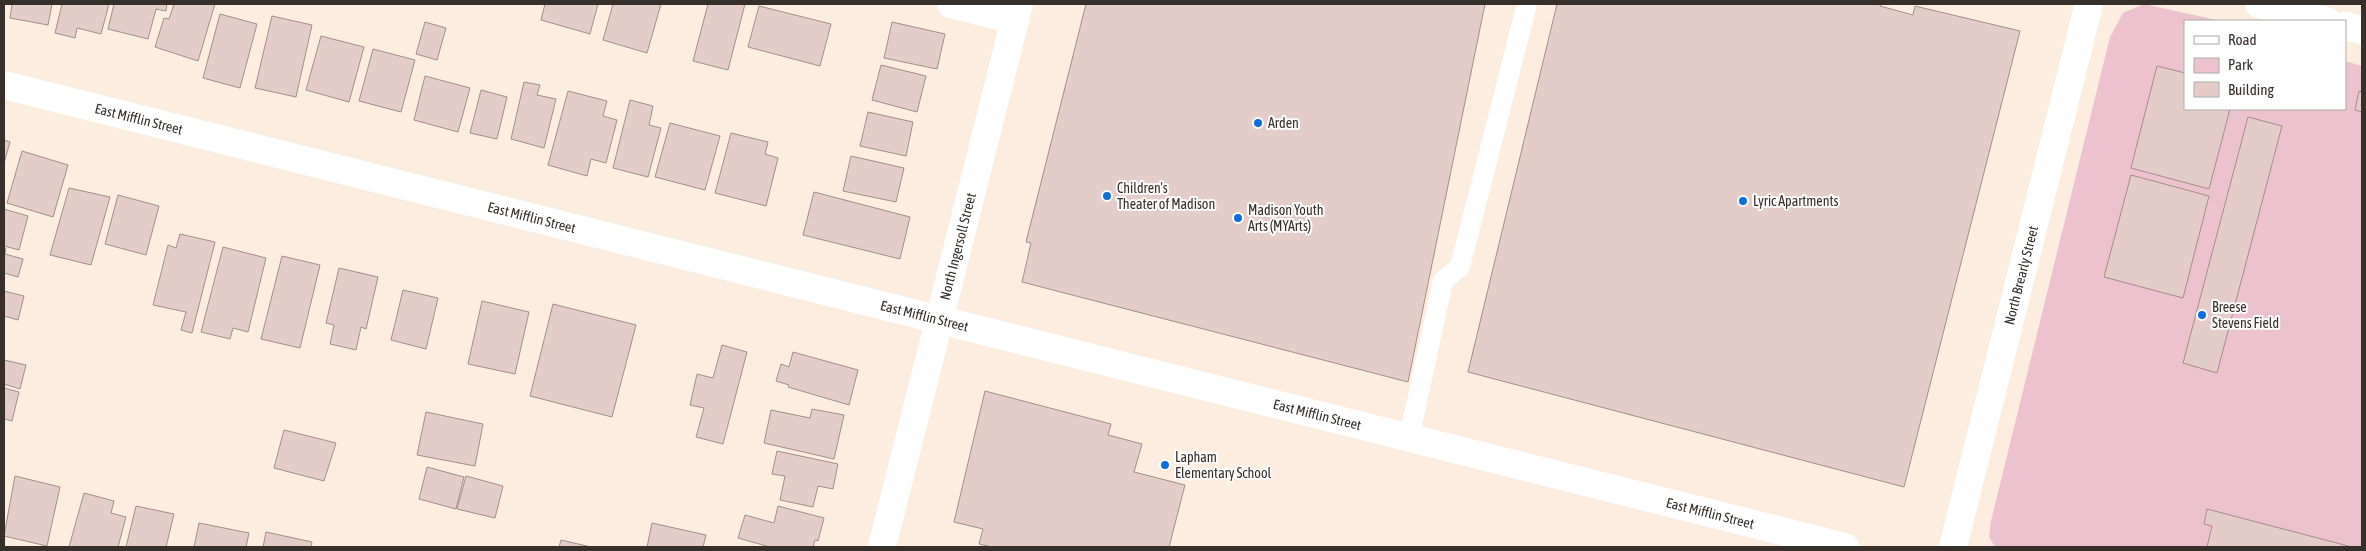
<svg xmlns="http://www.w3.org/2000/svg" width="2366" height="551" font-family="'Asap Condensed',sans-serif">
<style>
.green{fill:#ecc2cf}
.building{fill:#e4ccc8;stroke:#a48e8a}
.lines{fill:none;stroke-linecap:round;stroke-linejoin:round}
.lane{stroke:#fff;stroke-width:20}
.street{stroke:#fff;stroke-width:28}
.primary{stroke:#fff;stroke-width:28}
.poi-dot{fill:#0e6fd8;stroke:#fdfdfd;stroke-width:2}
.labels{text-anchor:middle;stroke-width:4;stroke-linejoin:round;paint-order:stroke}
.street-label{font-size:14px;fill:#362f2a;stroke:#fdfdfd}
.poi-label{font-size:14px;fill:#362f2a;stroke:#fdfdfd;text-anchor:start}
</style>
<rect width="100%" height="100%" fill="#fdedde"/>
<path class="green" d="M2144,4L2221,21H2185V109H2345V61L2362,66V547H1995L1989,537L1991,521L2110,37L2123,13Z"/>
<path class="building" d="M12,4H52L48,25L10,18Z
M62,4H109L101,34L77,28L75,38L55,33Z
M114,4H167L166,11L156,9L148,39L108,29Z
M174,4H215L198,61L155,47L164,18L169,19Z
M545,4H598L590,34L541,20Z
M613,4H661L647,53L603,40Z
M708,4H745L728,70L693,61Z
M1086,4H1485L1408,382L1022,282L1031,243L1026,242Z
M1557,4H1881L1880,6L1913,15L1915,6L2020,31L1904,487L1468,372Z
M759,6L831,24L820,66L748,47Z
M220,14L257,24L240,88L203,78Z
M272,16L312,25L296,97L255,88Z
M425,22L446,28L437,60L416,54Z
M892,22L945,34L937,69L884,58Z
M321,36L364,47L349,102L306,90Z
M373,49L415,60L401,112L359,101Z
M881,65L926,76L917,112L872,100Z
M2157,66L2185,73V109H2230L2209,189L2131,168Z
M425,76L470,88L458,132L414,120Z
M524,82L540,85L537,95L556,99L544,148L511,139Z
M481,90L507,97L497,139L470,133Z
M568,91L607,101L603,116L617,120L606,163L591,159L587,176L548,165Z
M2359,91L2362,92V112L2355,110Z
M630,100L653,106L649,125L661,128L648,177L613,168Z
M868,112L913,122L906,156L860,146Z
M2248,117L2282,126L2217,373L2183,363Z
M670,123L720,136L705,190L655,177Z
M731,133L768,142L765,154L778,158L766,206L715,193Z
M4,140L10,142L4,163Z
M22,151L68,165L53,217L7,203Z
M851,156L904,168L896,202L843,191Z
M2131,175L2209,196L2183,298L2104,277Z
M69,188L110,197L91,265L50,255Z
M814,192L910,217L900,259L803,235Z
M118,195L159,206L146,255L105,244Z
M4,209L28,216L19,250L4,246Z
M180,234L215,242L192,333L181,330L186,312L153,305L168,245L176,248Z
M223,247L266,258L248,332L233,328L230,339L201,332Z
M4,248L6,249L5,254L23,259L18,277L4,273Z
M282,256L320,265L300,348L261,339Z
M339,268L378,277L366,329L361,327L356,350L330,344L334,325L326,323Z
M403,290L438,298L426,349L391,340Z
M4,291L24,296L18,320L4,316Z
M482,301L529,312L515,374L468,364Z
M553,304L636,325L612,417L530,396Z
M722,345L747,352L723,444L696,437L704,408L690,405L697,374L713,378Z
M793,352L858,370L849,405L788,387L789,385L776,381L781,364L789,367Z
M4,360L26,365L20,389L4,384Z
M4,388L19,392L12,421L4,419Z
M985,391L1111,424L1108,435L1142,444L1134,472L1185,485L1169,547H992L979,544L983,529L954,522Z
M812,409L844,415L834,459L764,443L771,410L810,418Z
M426,412L483,424L475,466L417,455Z
M284,430L336,443L324,481L274,468Z
M777,451L838,464L833,489L818,486L813,507L780,500L785,476L772,474Z
M427,467L464,477L456,509L419,499Z
M15,476L60,487L47,546L4,536Z
M466,476L503,486L495,518L457,509Z
M84,493L114,501L111,513L126,517L118,547H69Z
M136,506L174,514L166,547H126Z
M778,506L824,518L818,541L815,540L813,547H770L738,538L745,515L774,523Z
M2207,509L2352,547H2207L2212,526L2204,524Z
M199,523L249,533L246,547H194Z
M652,523L706,535L703,547H647Z
M266,532L312,542L311,547H263Z
M561,540L591,547H559Z"/>
<g class="lines">
<path class="lane" d="M1409,438L1443,281L1460,267L1527,4"/>
<g class="street">
<path d="M951,4L1014,20"/>
<path id="s1" d="M4,85L1845,547"/>
<path id="s2" d="M882,547L1019,4"/>
<path id="s3" d="M1953,547L2089,4"/>
</g>
<path class="primary" d="M2259,4L2327,21
M2345,26L2362,30"/>
</g>
<g class="poi-dot">
<circle cx="1258" cy="123" r="5"/>
<circle cx="1107" cy="196" r="5"/>
<circle cx="1743" cy="201" r="5"/>
<circle cx="1238" cy="218" r="5"/>
<circle cx="2202" cy="315" r="5"/>
<circle cx="1165" cy="465" r="5"/>
</g>
<g class="labels">
<g class="street-label">
<text dy="5" stroke="none"><textPath href="#s1" startOffset="139">East Mifflin Street</textPath></text>
<text dy="5" stroke="none"><textPath href="#s1" startOffset="544">East Mifflin Street</textPath></text>
<text dy="5" stroke="none"><textPath href="#s2" startOffset="310">North Ingersoll Street</textPath></text>
<text dy="5" stroke="none"><textPath href="#s3" startOffset="280">North Brearly Street</textPath></text>
<text dy="5" stroke="none"><textPath href="#s1" startOffset="949">East Mifflin Street</textPath></text>
<text dy="5" stroke="none"><textPath href="#s1" startOffset="1354">East Mifflin Street</textPath></text>
<text dy="5" stroke="none"><textPath href="#s1" startOffset="1759">East Mifflin Street</textPath></text>
</g>
<g class="poi-label">
<text x="1268" y="128">Arden</text>
<text x="1117" y="193">Children's<tspan x="1117" dy="16">Theater of Madison</tspan></text>
<text x="1753" y="206">Lyric Apartments</text>
<text x="1248" y="215">Madison Youth<tspan x="1248" dy="16">Arts (MYArts)</tspan></text>
<text x="2212" y="312">Breese<tspan x="2212" dy="16">Stevens Field</tspan></text>
<text x="1175" y="462">Lapham<tspan x="1175" dy="16">Elementary School</tspan></text>
</g>
</g>
<rect width="2366" height="551" fill="none" stroke="#362f2a" stroke-width="10"/>
<rect x="2184" y="20" width="162" height="90" fill="#fdfdfd" stroke="#adaba9"/>
<rect x="2194" y="36" width="25" height="8" fill="#ffffff" stroke="#adaba9"/>
<text x="2228" y="45" font-size="15" fill="#362f2a">Road</text>
<rect x="2194" y="58" width="25" height="15" fill="#ecc2cf" stroke="#adaba9"/>
<text x="2228" y="70" font-size="15" fill="#362f2a">Park</text>
<rect x="2194" y="82" width="25" height="15" fill="#e4ccc8" stroke="#adaba9"/>
<text x="2228" y="95" font-size="15" fill="#362f2a">Building</text>
</svg>
